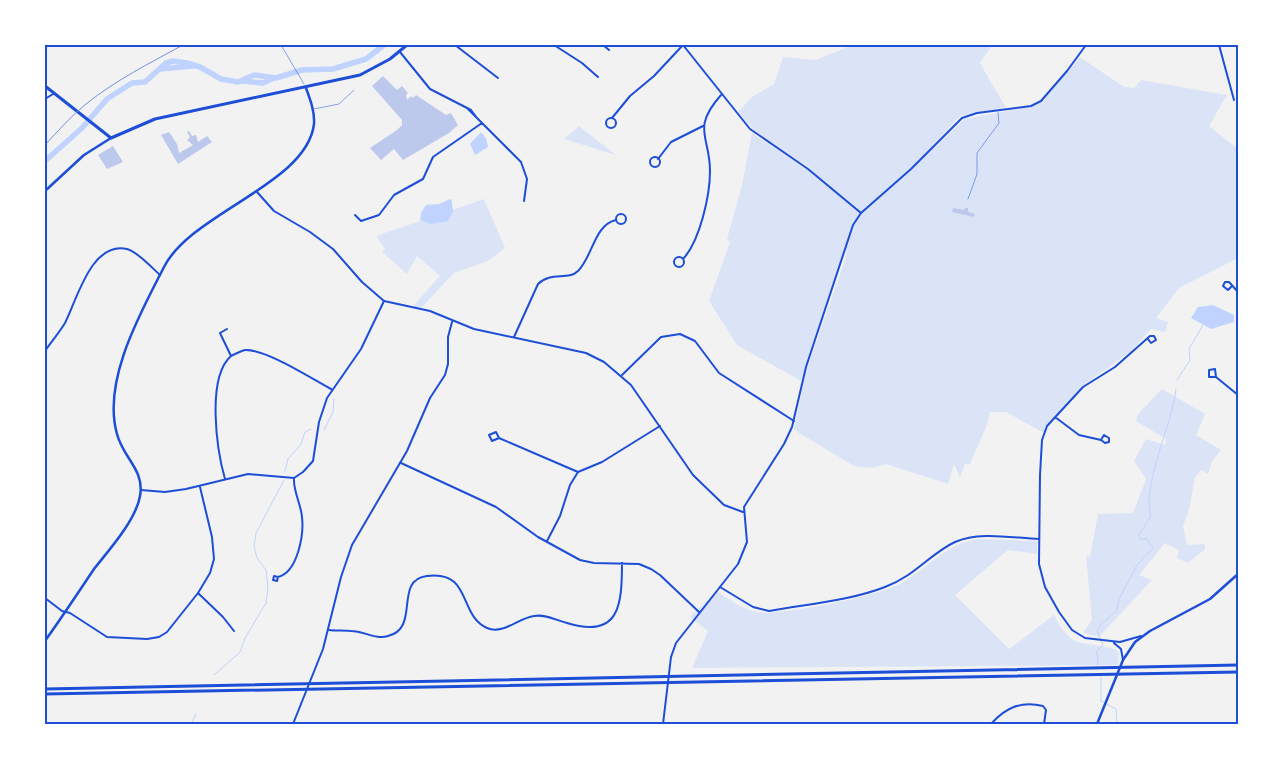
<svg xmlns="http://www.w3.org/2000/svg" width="1283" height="769" font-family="'Playfair Display',serif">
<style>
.green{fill:#dbe4f7}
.water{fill:#bfd3fe}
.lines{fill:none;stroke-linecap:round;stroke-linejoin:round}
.stream{stroke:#bfd3fe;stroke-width:1}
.river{stroke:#bfd3fe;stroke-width:5.5}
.building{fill:#bdc9ec}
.service{stroke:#1d4ed8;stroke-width:0.5}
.minor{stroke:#1d4ed8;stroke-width:2}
.tertiary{stroke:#1d4ed8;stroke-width:2}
.secondary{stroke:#1d4ed8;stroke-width:2.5}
.primary{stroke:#1d4ed8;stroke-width:2.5}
.trunk{stroke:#1d4ed8;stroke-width:3}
.motorway{stroke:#1d4ed8;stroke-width:3}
.rail{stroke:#7290e2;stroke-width:1}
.neatline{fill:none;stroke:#1d4ed8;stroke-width:2}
</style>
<rect width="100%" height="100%" fill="#f2f2f2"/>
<path class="green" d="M852,45L991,47L980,63L1006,108L960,116L930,149L934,148L964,119L1029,107L1041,103L1080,57L1124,87L1134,88L1141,80L1227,95L1209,126L1238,149V258L1179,288L1156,318L1168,322L1165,332L1151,329L1130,352L1081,387L1048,427L1046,434L1006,412H990L987,425L970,464H965L960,477L954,464L948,484L886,464L871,468L854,466L794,430L806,371L844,263L847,251L845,249L801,381L737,345L709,301L730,242L727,239L742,185L752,133L805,169L810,168L756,132L738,112L752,97L774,84L783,57L816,60Z
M579,126L616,155L564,139Z
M484,199L505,248L488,261L454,273L421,308L413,306L440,276L417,256L407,274L382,252L385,249L376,236Z
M1162,389L1205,414L1196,435L1221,450L1212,461L1208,474L1201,470L1195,477L1189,510L1183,526L1187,545L1205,544V549L1188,563L1177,558L1179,550L1165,543L1139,575L1152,580L1099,637L1083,633L1092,620L1086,556L1090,557L1098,514L1133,513L1146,479L1134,461L1146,439L1165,445L1166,439L1136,421L1138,414Z
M978,539L1037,541V554L1008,550L955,595L1009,649L1054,615C1073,651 1080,640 1115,649L1119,653L1118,665L692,668L708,631L690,617L717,591C729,599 742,609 757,612C782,616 877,596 900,584C927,569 946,543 978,539Z"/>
<path class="water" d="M481,132L486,138L488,147L475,155L470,144Z
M450,199L452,201L453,212L448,221L431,224L420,220L421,213L426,205L439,204Z
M1213,305L1234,315V322L1211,329L1191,318L1198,307Z"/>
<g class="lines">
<path class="stream" d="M1177,380L1190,360L1189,349L1203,325
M324,430L333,412L334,399
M285,471L288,459L301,444L305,432L311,429
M1097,665L1098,658L1096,652L1103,645L1097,631L1101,624L1117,611L1119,599L1137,565L1153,548L1146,538L1141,540L1139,535L1151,516C1141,487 1173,422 1176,389
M214,675L240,652L245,638L266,603L268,587L266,570L257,558L254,546L256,533L284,480
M1101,677V701L1116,709L1117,724
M191,724L196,714"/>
<path class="river" d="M160,69L193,66
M241,81L263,83L274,78
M45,161L82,128L107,99L132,83L145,82L166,63L173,61L187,63L200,67L221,79L238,82L254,75L276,78L302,70L333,69L366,59L384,45"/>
</g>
<path class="building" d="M383,76L397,90L402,86L408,93L406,95L407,100L411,96L413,98L416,95L446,115L451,113L458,125L449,133L403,160L394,149L381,160L370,148L397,130L402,125V120L372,86Z
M189,131L192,136L196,135L198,142L207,136L212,142L178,164L161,135L169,132L177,144L179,153L193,145L187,140L190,137L187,132Z
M113,146L123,162L107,169L98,155Z
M953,208L964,210L965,208H968V212L975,214L974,217L952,212Z"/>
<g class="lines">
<path class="service" d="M281,45L304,84
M314,109L339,104L354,90
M968,199L977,174V153L999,123L998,112"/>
<path class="minor" d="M455,45L498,78
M554,45L582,63L598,77
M603,45L609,50
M1219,45L1234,100
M400,52L430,89L471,110L477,118
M467,108L521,162L527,179L524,201
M606 123a5 5 0 1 1 10 0a5 5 0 1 1-10 0Z
M612,118L630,96L654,76L683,45
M650 162a5 5 0 1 1 10 0a5 5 0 1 1-10 0Z
M658,159L671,142L703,126
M861,213L911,169L962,118L977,113L1031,106L1041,101L1067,71L1086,45
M616 219a5 5 0 1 1 10 0a5 5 0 1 1-10 0Z
M355,215L361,221L379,215L394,195L423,179L433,157L482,123
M674 262a5 5 0 1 1 10 0a5 5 0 1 1-10 0Z
M683,259C700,241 710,195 710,171C710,136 691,129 721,95
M1231,287L1228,290L1223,286L1225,282H1229L1238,292
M514,337L538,284C551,271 568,281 578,271C593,256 594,225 616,220
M45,351C51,342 59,333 65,323C77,300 91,241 127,249C138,252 151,267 160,275
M231,356C235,354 241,351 245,350C266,349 312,379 331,389
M622,375L661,337L680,334L695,341L719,373L794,421
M1216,377H1209V370L1215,369L1216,377L1238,395
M1055,417L1079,435L1101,440L1105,443L1109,442V438L1104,435L1101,440
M499,438L492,441L489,435L496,432L499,438L578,472
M401,463L496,507L538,537L580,560L594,563L639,564L651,569L660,575L699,612
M45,474V489
M225,479C217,451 206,378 231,356L220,333L227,329
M141,490L165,492L186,489L248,474L294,478L303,472L313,461L319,422L327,398L361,349L384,301
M547,541L560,516L570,485L578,472L602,462L660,426
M278,577L277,581L273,580L274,576L278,577C298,572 304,534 302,517C301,504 293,491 294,478
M720,587L753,607L769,611C807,604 849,601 885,587C915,576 931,553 955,542C979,531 1013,538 1039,539
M198,593L223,617L234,631
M45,598L62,611L70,613L107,637L147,639L159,637L167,632L198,593L210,573L214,559L212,537L200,487
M329,630C336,631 344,630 351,631C364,631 376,640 388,636C421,628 393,580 427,576C472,570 458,615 487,628C503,635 518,618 534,616C545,614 556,620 567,623C619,639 622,606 622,563
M1141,636L1120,642L1085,638L1072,630L1059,612L1045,587L1039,564L1040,475L1042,440L1047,426L1083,387L1115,367L1150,336H1154L1156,340L1151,343L1148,339
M1114,643L1121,649L1123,660
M991,724C1006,707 1021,701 1043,706L1046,710L1044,724
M1236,724H1238"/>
<path class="tertiary" d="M45,99L53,94
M257,192L274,211L310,232L333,249L362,282L384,301L430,311L474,329L586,353L604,362L631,385L693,475L724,505L743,512
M293,724L323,649L341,577L352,545L407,451L430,398L445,375L448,364V337L452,322
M663,724L671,657L676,643L738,564L747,542L744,507L784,444L792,427L806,367L853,225L861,213L808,169L750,129L683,45"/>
<path class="secondary" d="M45,641C62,617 78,593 94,569C109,550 136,520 140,496C145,470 123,458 117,434C102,381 140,314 164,267C191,213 307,184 314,124C315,112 310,99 306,88
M1097,724L1123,660L1135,642L1150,631L1210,599L1238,574"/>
<path class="primary" d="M45,191L84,155L111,138"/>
<path class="trunk" d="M45,86L111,138L155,119L360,75L390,59L407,45"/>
<path class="motorway" d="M45,689L1238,665
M45,694L1238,672"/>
<path class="rail" d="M45,145C58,131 71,116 86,104C116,80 150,63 183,45"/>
</g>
<rect width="1283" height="769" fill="none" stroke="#ffffff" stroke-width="92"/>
<rect x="46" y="46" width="1191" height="677" class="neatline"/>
</svg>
